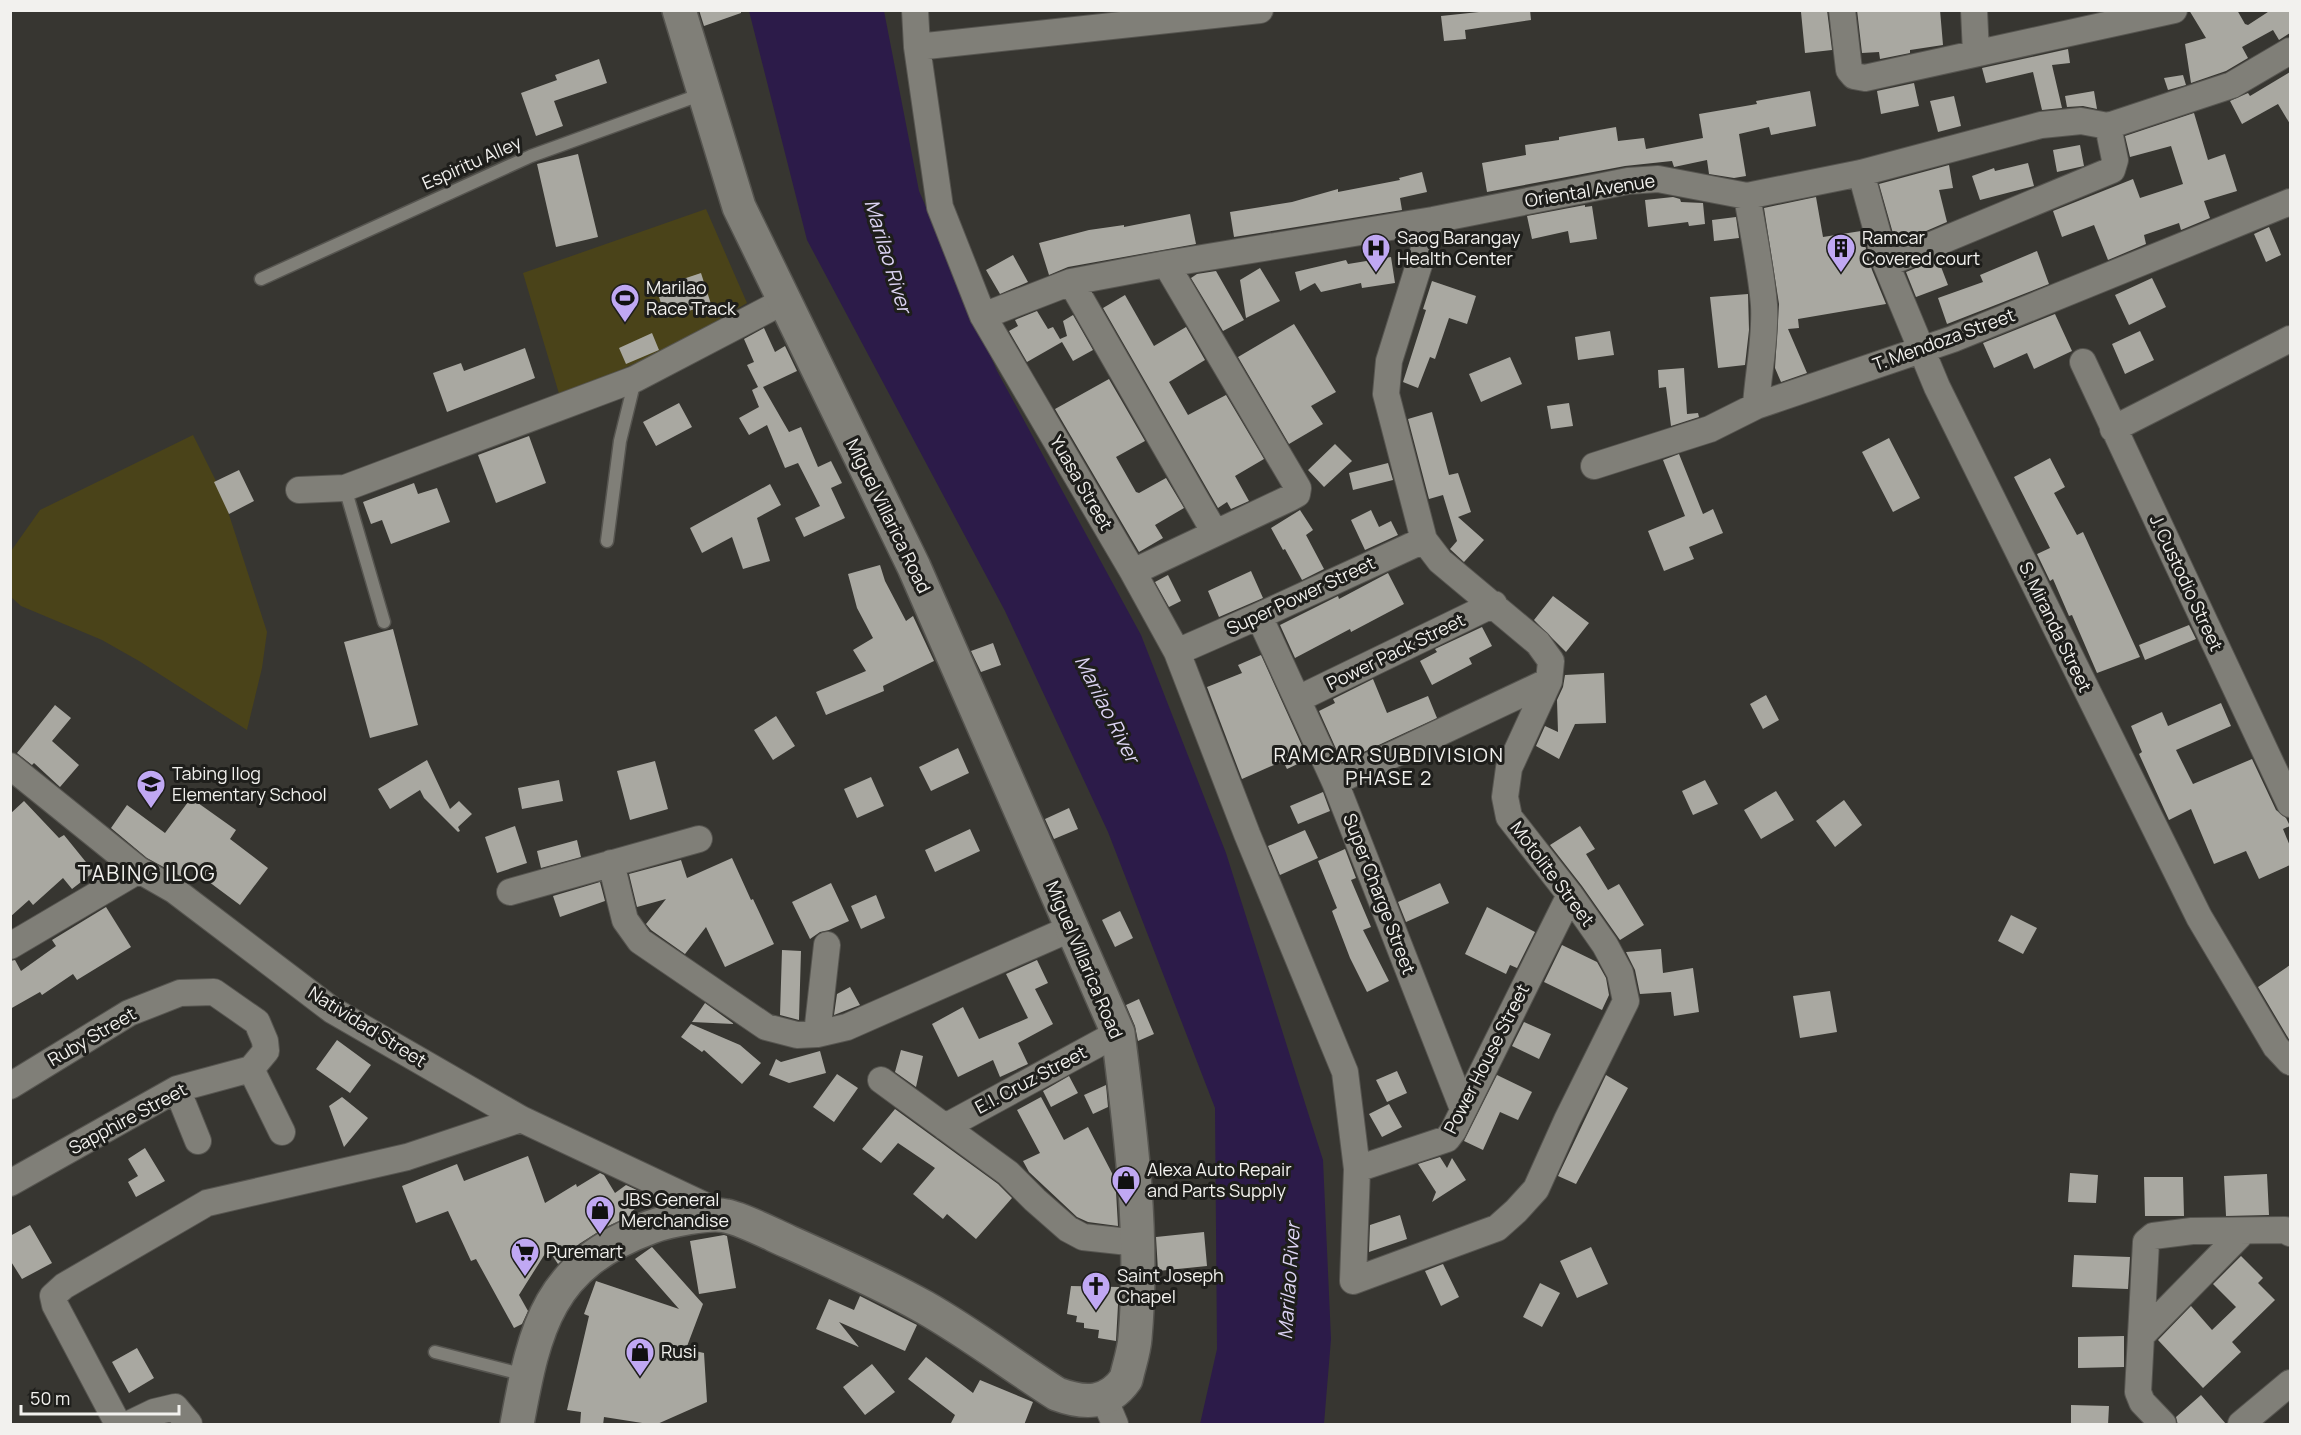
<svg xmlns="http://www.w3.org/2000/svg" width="2301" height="1435" font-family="Manrope,sans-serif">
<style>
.green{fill:#4a4319}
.water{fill:#2c1b49}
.building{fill:#a9a8a1}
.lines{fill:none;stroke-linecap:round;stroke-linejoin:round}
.service-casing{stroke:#565550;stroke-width:15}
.minor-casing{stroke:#565550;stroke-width:28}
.secondary-casing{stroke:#565550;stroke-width:36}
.service{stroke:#807f78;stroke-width:12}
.minor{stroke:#807f78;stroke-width:26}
.secondary{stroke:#807f78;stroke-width:33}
.labels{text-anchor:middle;stroke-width:6;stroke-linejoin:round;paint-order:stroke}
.street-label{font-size:18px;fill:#f2f1ee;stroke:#1e1e1b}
.poi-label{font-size:18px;fill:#f2f1ee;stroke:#1e1e1b;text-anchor:start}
.water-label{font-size:20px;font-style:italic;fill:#dcd3f3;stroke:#1e1e1b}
.neighbourhood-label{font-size:20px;letter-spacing:1.5px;fill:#f2f1ee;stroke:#1e1e1b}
.quarter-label{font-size:21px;letter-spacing:1.5px;fill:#f2f1ee;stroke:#1e1e1b}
</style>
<rect width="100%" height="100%" fill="#373631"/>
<path class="green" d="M706,209L747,303L676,345L560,397L523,273Z
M193,435L222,493L267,632L262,668L247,730L139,661L102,640L21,606L11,597V551L40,510Z"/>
<path class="water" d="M749,11H884L919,191L997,371L1141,635L1226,853L1323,1160L1331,1339L1324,1424H1200L1217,1349L1215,1108L1108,832L1005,611L807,240Z"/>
<path class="building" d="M699,10H741V13L704,26Z
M1479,10H1530L1531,20L1465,30L1466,39L1444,41L1441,16L1479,12Z
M1817,10H1827L1832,50L1805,53L1801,12Z
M1857,10H1940L1943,45L1910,50V53L1880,59L1879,52L1862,53Z
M2189,10H2237L2245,24L2248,25L2271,10H2290V33L2279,40L2273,30L2242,47L2248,58L2226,71L2191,83L2185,44L2206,38Z
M2068,49L2070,63L2052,65L2062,108L2042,110L2033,72L1986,83L1982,68Z
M599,59L607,83L554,101L563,126L536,136L521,93L557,80L555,75Z
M2290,72V124L2278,104L2242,124L2230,101L2248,93L2250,96Z
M2183,75L2186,85L2168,90L2164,78Z
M1914,83L1919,106L1881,114L1877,91Z
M1810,91L1816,126L1771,135L1769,127L1739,134L1746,176L1734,178L1709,174L1707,160L1674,167L1672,161L1625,166L1487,192L1482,163L1526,155L1525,145L1559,140V137L1616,127L1618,141L1644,138L1646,149L1703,138L1699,114L1757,104L1756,101Z
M2094,91L2097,109L2083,106L2067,107L2065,96Z
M1954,96L1961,126L1938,132L1930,101Z
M2194,113L2208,160L2225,154L2237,191L2204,201L2210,218L2181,230L2179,223L2144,235L2146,244L2108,260L2094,225L2062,237L2053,211L2133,179L2140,198L2183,184L2171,146L2130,157L2125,136Z
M2080,145L2084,166L2057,172L2053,150Z
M578,154L598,237L556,247L537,164Z
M2028,163L2034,186L1980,200L1972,176L1994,168L1995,171Z
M1949,165L1953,188L1939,190L1947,222L1896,244L1879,184Z
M1422,172L1427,192L1400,198L1402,210L1234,237L1230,212L1292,202L1338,189V192L1400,180L1399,178Z
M1673,197L1680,199L1681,202L1703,203L1705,224L1689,226L1688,222L1648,227L1645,200Z
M1816,197L1823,237L1861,231L1872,270L1886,304L1798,319L1799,328L1788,329L1807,373L1781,382L1775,368L1779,304L1764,208Z
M1585,205V207L1592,206L1597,239L1570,243L1568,231L1532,239L1527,216Z
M1190,214L1196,244L1068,267L1049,275L1039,243L1089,230L1124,225V227Z
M1736,217L1739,238L1714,241L1712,220Z
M2269,227L2281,255L2266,262L2254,234Z
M2037,251L2049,284L1947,324L1938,298L1983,282L1980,275Z
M1013,255L1028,282L1000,294L986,270Z
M1391,257L1395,283L1362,288L1361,283L1321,292L1315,283L1300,291L1295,272L1346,260L1348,264Z
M1938,259L1948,285L1916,297L1906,272Z
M1260,268L1280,301L1246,318L1240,280Z
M1216,271L1244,320L1223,331L1191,278L1197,274Z
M701,273L711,304L666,318L656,288Z
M2152,278L2166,307L2129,325L2115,295Z
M1432,281L1476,296L1467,324L1449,318L1435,359L1430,357L1418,388L1403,382L1426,310L1423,309Z
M1748,294L1749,330L1745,365L1718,368L1710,297Z
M1125,295L1154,346L1186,327L1205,360L1169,382L1188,415L1226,395L1264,459L1235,476L1249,501L1231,509L1227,502L1218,508L1103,308Z
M1037,311L1048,329L1053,327L1060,339L1067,336L1063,321L1073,315L1093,350L1073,361L1062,342L1027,362L1009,331L1018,326L1015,320Z
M2055,314L2072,351L2034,369L2027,353L1994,368L1983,343Z
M1294,324L1336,392L1311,406L1323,424L1289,444L1238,357Z
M764,328L775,352L785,346L797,371L763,387L789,432L801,427L818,467L831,461L842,483L831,488L845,518L804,537L795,518L820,506L798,463L785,468L767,425L749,435L739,418L759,407L752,390L758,387L747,365L754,362L744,339Z
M1610,331L1614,355L1578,360L1575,337Z
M2140,331L2154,360L2125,374L2112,344Z
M652,333L659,350L626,364L619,348Z
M525,348L535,378L447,412L433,373L461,363L464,371Z
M1510,357L1522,384L1481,402L1469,374Z
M1684,368L1687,414L1698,413L1699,417L1671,426L1666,387L1659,388L1658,370Z
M1109,379L1145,441L1116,457L1136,492L1139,493L1166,478L1184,508L1155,525L1163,538L1139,552L1055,409Z
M679,403L692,427L656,446L643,422Z
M1569,403L1573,426L1551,429L1547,406Z
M1432,412L1449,475L1458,473L1471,512L1458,517L1484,540L1464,562L1450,549L1457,541L1443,495L1429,499L1408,419Z
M529,436L546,483L496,503L478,455Z
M1889,438L1920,498L1893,512L1862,452Z
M1335,444L1352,461L1324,487L1308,470Z
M1679,454L1703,514L1713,509L1723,533L1689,547L1694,559L1664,571L1648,531L1685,516L1663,460Z
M2050,458L2065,487L2054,493L2077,535L2083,532L2140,657L2097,673L2072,615L2069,616L2053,579L2050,581L2037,554L2050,548L2014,477Z
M1388,463L1393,480L1353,490L1349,473Z
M239,470L254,501L229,514L214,482Z
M414,483L418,494L437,488L450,522L391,544L382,520L371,524L363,502Z
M770,484L781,505L757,518L770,561L743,569L732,537L702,553L690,528Z
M1300,510L1313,530L1306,535L1324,569L1302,580L1285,549L1283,550L1271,528Z
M1371,510L1379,527L1391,521L1398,535L1365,550L1351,520Z
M880,565L885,581L906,621L913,616L934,661L883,686L884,691L826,715L816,692L866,671L853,650L873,638L857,608L848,574Z
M1251,571L1263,598L1219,617L1208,591Z
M1388,573L1404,604L1351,632L1350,629L1295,658L1280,625L1338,596L1339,599Z
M1168,575L1181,601L1169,607L1155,582Z
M1553,596L1589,623L1566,652L1534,620Z
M2189,625L2196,639L2145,660L2139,645Z
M1482,627L1492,646L1469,658L1472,664L1432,685L1420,661L1437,652L1435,649Z
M393,629L418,725L370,738L344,642Z
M993,643L1001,665L981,672L971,651Z
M1261,655L1308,759L1287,769L1283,761L1242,779L1207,687L1242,673L1238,665Z
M1604,673L1606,723L1575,724L1559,759L1536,746L1545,726L1558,732L1557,700L1563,687L1565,675Z
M1373,679L1387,713L1428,696L1437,718L1342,762L1319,711L1335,703L1333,699Z
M1766,695L1779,720L1763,729L1750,704Z
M2221,703L2231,726L2176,750L2193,784L2252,759L2276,810L2286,818L2290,826L2283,829L2290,846V865L2259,879L2246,851L2214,864L2191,809L2169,820L2139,754L2142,752L2131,726L2162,712L2168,726Z
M55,705L71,718L52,741L79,765L60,787L34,763L32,765L17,753Z
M776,716L795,746L773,760L754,730Z
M958,748L969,773L931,791L919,767Z
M427,760L450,809L459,801L472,814L458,827L460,831L458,832L424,798L420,790L390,809L378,789Z
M655,761L668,809L630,820L617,771Z
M871,777L884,806L857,818L844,789Z
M559,780L563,801L522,809L518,788Z
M1705,780L1718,804L1693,815L1682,791Z
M1776,791L1794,820L1761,839L1744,810Z
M1323,792L1330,811L1298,824L1290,806Z
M191,798L236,830L230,839L268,868L240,905L189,867L182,877L147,858L111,828L127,805L165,833Z
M1844,800L1862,825L1835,847L1816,821Z
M24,801L59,838L64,835L94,872L72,889L63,878L33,905L29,900L10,917V814Z
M1069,808L1078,829L1054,839L1045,819Z
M515,826L527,863L497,873L485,837Z
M1580,826L1595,849L1586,854L1608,890L1619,884L1644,925L1620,940L1582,886L1550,845Z
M970,829L980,851L935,872L925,850Z
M1305,830L1318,858L1280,875L1268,846Z
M577,840L581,857L541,868L537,851Z
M1345,849L1356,878L1351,880L1371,927L1363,930L1389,981L1367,992L1350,958L1332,911L1337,908L1318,861Z
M732,858L751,900L753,899L774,944L725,967L706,927L685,954L651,930L646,924L666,899L637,907L629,874L681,860L687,878Z
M600,882L605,901L560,917L553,896Z
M831,883L849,921L829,930L820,932L810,939L792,902Z
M1440,883L1449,903L1406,922L1398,902Z
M876,895L885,918L861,929L851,906Z
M106,907L131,947L77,980L73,974L42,995L40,992L10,1009V961L15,960L21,971L56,946L52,940Z
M1487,907L1535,932L1517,968L1510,965L1506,974L1465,954Z
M1120,911L1133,938L1115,947L1102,920Z
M2011,915L2037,928L2023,954L1998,941Z
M1562,945L1597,962L1606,978L1609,995L1602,1010L1544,982Z
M1661,949L1663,973L1693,968L1699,1012L1674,1016L1671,992L1640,994L1635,970L1626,952Z
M782,950L801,951L799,1020L780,1015Z
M1037,960L1048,983L1035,989L1053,1024L1018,1043L1028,1064L1000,1077L993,1060L958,1077L932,1024L963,1007L979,1039L1028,1018L1006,974Z
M2290,965V1041L2258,987Z
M850,987L860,1005L834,1015L837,994Z
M1830,991L1837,1032L1800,1038L1793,996Z
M1139,999L1154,1034L1138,1041L1135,1026L1126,1005Z
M705,1003L734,1024L692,1022Z
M1524,1022L1551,1034L1539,1059L1512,1046Z
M691,1024L740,1045L761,1063L742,1084L704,1050L702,1052L681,1037Z
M337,1040L371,1065L350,1093L316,1069Z
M901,1050L923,1056L916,1087L895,1072Z
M820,1051L826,1073L789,1083L769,1075L776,1059L781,1062Z
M1397,1071L1407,1093L1387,1102L1376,1080Z
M837,1074L858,1088L834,1122L813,1107Z
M1497,1075L1532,1092L1518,1120L1500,1112L1483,1150L1464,1141Z
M1606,1075L1628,1088L1576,1184L1558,1176Z
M1069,1076L1078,1093L1051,1107L1043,1091Z
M1106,1085L1108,1107L1093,1114L1084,1095Z
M342,1097L368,1118L344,1147L329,1106Z
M1041,1097L1064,1140L1088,1127L1113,1175L1115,1174L1118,1226L1088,1222L1077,1217L1029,1172L1023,1161L1040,1153L1017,1110Z
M1389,1104L1402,1127L1382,1137L1369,1114Z
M895,1109L998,1184L1012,1198L976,1239L947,1214L943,1219L913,1194L935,1168L898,1143L881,1163L862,1149Z
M145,1148L165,1181L136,1197L128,1182L138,1176L128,1159Z
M528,1156L545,1203L576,1184L577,1187L600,1173L604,1175L615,1193L626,1185L639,1191L646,1200L631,1212L633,1215L606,1227L579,1244L558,1264L548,1249L519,1295L528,1311L522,1324L514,1328L476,1259L471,1261L448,1211L416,1223L402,1186L457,1164L464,1181Z
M1440,1157L1447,1168L1452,1158L1466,1180L1432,1202L1436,1192L1418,1164Z
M2070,1173L2098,1175L2096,1203L2068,1202Z
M2267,1174L2269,1215L2226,1216L2224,1176Z
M2144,1177H2183L2184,1216H2145Z
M1400,1215L1407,1239L1369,1252L1370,1225Z
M30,1225L52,1263L22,1279L10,1260V1236Z
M1204,1232L1207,1266L1158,1271L1156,1237Z
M724,1235L727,1236L736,1288L699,1294L690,1241Z
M652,1247L703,1304L686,1349L704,1353L707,1402L655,1425L604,1417L603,1425H580L581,1412L567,1410L589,1316L584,1314L596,1281L679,1309L635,1259Z
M1591,1247L1608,1284L1577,1298L1560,1261Z
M2074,1255L2130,1257L2128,1289L2072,1287Z
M2241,1256L2263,1278L2258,1283L2275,1300L2232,1342L2241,1352L2203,1388L2158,1340L2191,1306L2212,1330L2236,1307L2213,1284Z
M1443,1264L1459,1297L1441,1306L1425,1271Z
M1540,1283L1560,1293L1542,1327L1523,1317Z
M1071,1286L1119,1287L1116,1341L1098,1338L1099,1330L1084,1328V1323L1076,1322L1077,1316L1067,1314Z
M860,1296L917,1325L905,1351L839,1322L859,1347L816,1329L829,1299L854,1310Z
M2124,1336V1367L2078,1368V1337Z
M137,1348L154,1378L129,1393L112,1362Z
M926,1357L973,1393L980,1380L1033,1402L1024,1425H950L955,1415L908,1379Z
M872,1364L895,1392L865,1415L843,1387Z
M2201,1395L2226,1424V1425H2178L2176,1417Z
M2071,1405L2109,1406L2108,1425H2071Z"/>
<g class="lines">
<g class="service-casing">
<path id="service" d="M261,279L531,156L702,94
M345,488L384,622
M607,541L620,441L635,380
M435,1352L525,1375"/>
</g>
<g class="minor-casing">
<path id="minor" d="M915,10L917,47L940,207L983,316L1133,572L1177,652L1247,834L1345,1072L1357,1169L1353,1281L1497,1228L1516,1211L1536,1189L1567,1120L1626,1001L1620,973L1605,945L1570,895L1509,817L1505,797L1509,768L1549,681L1551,661L1538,643L1440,561L1424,540L1386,394L1389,361L1433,220
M1842,10L1849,70L1854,76L1865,78L2174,10
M1974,10L1976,53
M917,47L1260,10
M1861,173L1886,264L1937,387L2199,917L2276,1047L2290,1062
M1747,196C1753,232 1761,269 1764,305C1766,339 1758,373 1756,406
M1886,264L2112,170L2115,160L2108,126
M1071,282L1215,533
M983,316L1071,282L1166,264L1433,220L1628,181L1658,179L1747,196L1861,173L2041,125L2081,121L2108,126L2232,85L2290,51
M2083,362L2290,804
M2113,429L2290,339
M1594,466L1710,429L1756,406L1953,339L2290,202
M299,490L345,488L635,379L784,301
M1133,572L1290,498L1297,494L1298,488L1166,264
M1259,616L1335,782L1463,1109
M1177,652L1259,616L1424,540
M1298,699L1494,604
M10,766L139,870L174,890L332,1010L521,1119L725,1215
M1335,782L1549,681
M611,863L625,920L640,941L766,1027L797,1035L817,1034L847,1027L1072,928
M510,892L699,839
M10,946L139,870
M817,1034L827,945
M251,1069L282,1132
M881,1080L1008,1173L1035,1200L1068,1229L1083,1237L1138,1243
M10,1086L129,1013L180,993L214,992L257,1022L265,1041L266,1051L251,1069
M177,1089L198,1141
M945,1127L1118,1033
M1357,1169L1447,1139L1453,1131L1570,895
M10,1183L177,1089L251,1069
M2141,1336L2244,1231
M1104,1398L1115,1424
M118,1424L55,1305L53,1296L64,1286L207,1203L407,1157L521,1119
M129,1424L154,1412L175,1407L189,1424
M2163,1424L2142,1402L2138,1392L2146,1242L2153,1236L2192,1231L2285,1230L2290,1233
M2241,1424L2290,1383"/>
</g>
<g class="secondary-casing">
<path id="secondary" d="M517,1424C535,1326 548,1265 651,1227C667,1221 710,1212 726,1216C743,1219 773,1235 789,1242C834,1262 881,1283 924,1307C970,1333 1013,1366 1057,1394C1084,1404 1108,1405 1126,1379C1129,1365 1134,1352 1135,1338C1144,1237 1131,1134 1118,1033L914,567L739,207L679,10"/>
</g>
<use href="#service" class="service"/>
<use href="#minor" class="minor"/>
<use href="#secondary" class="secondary"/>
</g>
<defs>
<g id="hospital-pin" transform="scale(1.5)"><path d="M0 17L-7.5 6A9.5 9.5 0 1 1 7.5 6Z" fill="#c0a8f3" stroke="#1e1e1b"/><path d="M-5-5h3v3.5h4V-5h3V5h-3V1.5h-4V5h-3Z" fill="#111"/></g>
<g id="building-pin" transform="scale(1.5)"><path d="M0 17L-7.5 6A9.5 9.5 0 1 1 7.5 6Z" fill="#c0a8f3" stroke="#1e1e1b"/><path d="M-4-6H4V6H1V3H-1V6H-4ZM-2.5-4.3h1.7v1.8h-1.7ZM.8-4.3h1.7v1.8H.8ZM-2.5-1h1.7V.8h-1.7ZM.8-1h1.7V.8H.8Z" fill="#111"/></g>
<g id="stadium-pin" transform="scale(1.5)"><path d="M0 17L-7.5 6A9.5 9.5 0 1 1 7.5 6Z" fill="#c0a8f3" stroke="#1e1e1b"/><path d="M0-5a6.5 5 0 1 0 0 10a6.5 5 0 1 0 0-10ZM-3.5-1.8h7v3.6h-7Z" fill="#111"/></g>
<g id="school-pin" transform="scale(1.5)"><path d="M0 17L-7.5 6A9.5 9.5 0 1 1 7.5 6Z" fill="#c0a8f3" stroke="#1e1e1b"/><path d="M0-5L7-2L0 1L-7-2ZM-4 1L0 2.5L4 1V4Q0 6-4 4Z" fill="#111"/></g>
<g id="shop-pin" transform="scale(1.5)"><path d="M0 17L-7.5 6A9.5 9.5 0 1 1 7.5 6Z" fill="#c0a8f3" stroke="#1e1e1b"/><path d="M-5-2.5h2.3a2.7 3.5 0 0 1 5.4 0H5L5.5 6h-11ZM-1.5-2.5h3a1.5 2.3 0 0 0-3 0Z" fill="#111"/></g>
<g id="supermarket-pin" transform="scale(1.5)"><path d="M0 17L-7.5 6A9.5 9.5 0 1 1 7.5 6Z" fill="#c0a8f3" stroke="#1e1e1b"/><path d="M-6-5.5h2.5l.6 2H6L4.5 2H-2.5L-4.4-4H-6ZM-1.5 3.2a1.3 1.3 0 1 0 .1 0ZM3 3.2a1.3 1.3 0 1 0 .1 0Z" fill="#111"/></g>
<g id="church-pin" transform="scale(1.5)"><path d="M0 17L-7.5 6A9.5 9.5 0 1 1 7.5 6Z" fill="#c0a8f3" stroke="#1e1e1b"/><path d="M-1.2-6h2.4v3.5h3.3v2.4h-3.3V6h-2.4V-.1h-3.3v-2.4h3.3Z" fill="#111"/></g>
</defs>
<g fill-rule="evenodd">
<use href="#hospital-pin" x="1376" y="248"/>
<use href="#building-pin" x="1841" y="248"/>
<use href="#stadium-pin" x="625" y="298"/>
<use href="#school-pin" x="151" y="784"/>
<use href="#shop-pin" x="1126" y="1180"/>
<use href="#shop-pin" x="600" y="1210"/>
<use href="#supermarket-pin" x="525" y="1252"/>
<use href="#church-pin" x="1096" y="1286"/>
<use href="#shop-pin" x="640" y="1352"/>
</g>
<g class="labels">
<g class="street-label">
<text transform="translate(472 163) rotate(-24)" y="6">Espiritu Alley</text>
<text transform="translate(1590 191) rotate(-9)" y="6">Oriental Avenue</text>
<text transform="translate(1944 340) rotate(-20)" y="6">T. Mendoza Street</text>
<text transform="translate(1081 483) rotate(60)" y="6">Yuasa Street</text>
<text transform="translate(888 516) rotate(64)" y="6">Miguel Villarica Road</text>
<text transform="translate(2186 583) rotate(65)" y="6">J. Custodio Street</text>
<text transform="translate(1301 596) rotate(-25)" y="6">Super Power Street</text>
<text transform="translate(2055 627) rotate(64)" y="6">S. Miranda Street</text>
<text transform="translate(1396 652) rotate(-26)" y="6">Power Pack Street</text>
<text transform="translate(1552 874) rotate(53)" y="6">Motolite Street</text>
<text transform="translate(1379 894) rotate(69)" y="6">Super Charge Street</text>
<text transform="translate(1084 960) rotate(67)" y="6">Miguel Villarica Road</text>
<text transform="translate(367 1027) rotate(32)" y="6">Natividad Street</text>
<text transform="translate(92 1037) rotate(-30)" y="6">Ruby Street</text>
<text transform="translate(1487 1059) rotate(-63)" y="6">Power House Street</text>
<text transform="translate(1031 1080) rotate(-28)" y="6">E.I. Cruz Street</text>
<text transform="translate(128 1119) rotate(-28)" y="6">Sapphire Street</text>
</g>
<g class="poi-label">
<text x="1397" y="244">Saog Barangay<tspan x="1397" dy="21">Health Center</tspan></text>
<text x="1862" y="244">Ramcar<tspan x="1862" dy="21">Covered court</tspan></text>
<text x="646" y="294">Marilao<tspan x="646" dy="21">Race Track</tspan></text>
<text x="172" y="780">Tabing Ilog<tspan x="172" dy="21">Elementary School</tspan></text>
<text x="1147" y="1176">Alexa Auto Repair<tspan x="1147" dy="21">and Parts Supply</tspan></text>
<text x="621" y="1206">JBS General<tspan x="621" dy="21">Merchandise</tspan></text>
<text x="546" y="1258">Puremart</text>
<text x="1117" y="1282">Saint Joseph<tspan x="1117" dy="21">Chapel</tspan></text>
<text x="661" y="1358">Rusi</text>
</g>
<g class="water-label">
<text transform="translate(888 256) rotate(73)" y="7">Marilao River</text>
<text transform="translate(1107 709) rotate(63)" y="7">Marilao River</text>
<text transform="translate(1289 1281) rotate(-86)" y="7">Marilao River</text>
</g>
<g class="neighbourhood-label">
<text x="1389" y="762">RAMCAR SUBDIVISION<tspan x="1389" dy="23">PHASE 2</tspan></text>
</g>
<g class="quarter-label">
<text x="147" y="881">TABING ILOG</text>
</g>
</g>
<rect width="2301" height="1435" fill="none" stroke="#f2f1ee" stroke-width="24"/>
<path d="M21 1405v9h158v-9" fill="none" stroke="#f2f1ee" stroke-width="3"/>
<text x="30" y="1405" font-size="18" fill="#f2f1ee" stroke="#1e1e1b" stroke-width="4.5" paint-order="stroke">50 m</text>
</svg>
